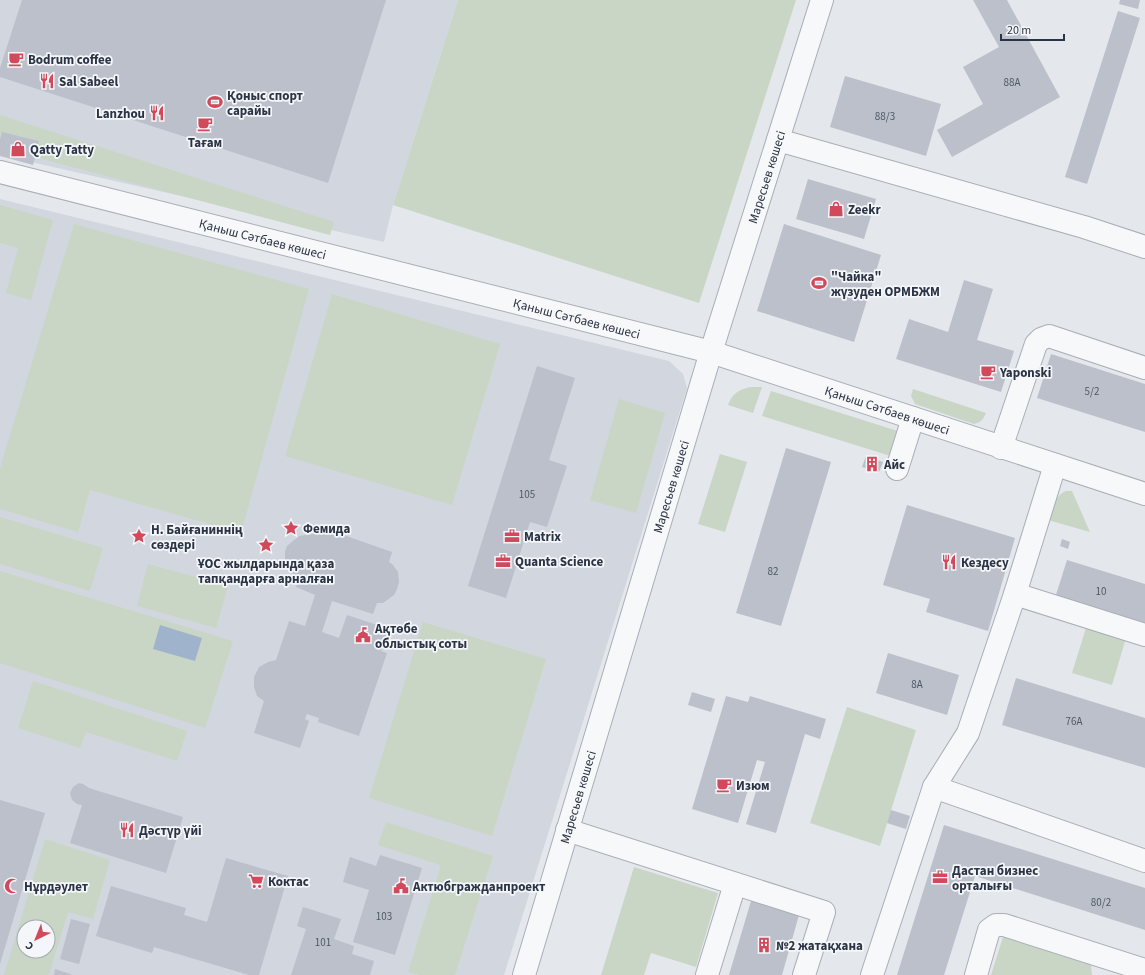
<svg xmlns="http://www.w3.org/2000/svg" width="1145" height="975" font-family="'Source Sans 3',sans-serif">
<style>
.built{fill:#d2d6de;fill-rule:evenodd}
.green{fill:#c9d6c5;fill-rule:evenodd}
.water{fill:#9fb4cc}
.building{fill:#bbc0ca}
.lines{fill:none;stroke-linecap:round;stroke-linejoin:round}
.minor-casing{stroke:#a9aeb7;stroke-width:24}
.minor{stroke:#f7f8fa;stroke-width:22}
.labels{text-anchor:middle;stroke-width:3.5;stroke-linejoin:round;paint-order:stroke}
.number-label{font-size:11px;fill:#4f5766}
.poi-label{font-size:13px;font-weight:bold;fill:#2b3445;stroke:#f4f6f9;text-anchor:start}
.street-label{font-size:13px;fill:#2b3445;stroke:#f4f6f9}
</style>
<rect width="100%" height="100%" fill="#e4e7ec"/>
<path class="built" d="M0,0H458L393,205L384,242L0,155Z
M0,199L669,361L683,374L687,388L504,975H0ZM24,927H48V951H24Z"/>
<path class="green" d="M458,0H796L699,303L393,205Z
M0,115L334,222L330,235L0,148Z
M0,205L53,220L31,300L6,293L18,248L0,243Z
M74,224L309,289L241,533L90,490L78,532L0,509V468Z
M332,294L500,344L452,505L285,456Z
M750,387H762L753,413L728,405C732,394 738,390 750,387Z
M913,389L986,413C983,420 981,422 974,424L915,404L911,396Z
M771,391L904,433L897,458L762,416Z
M619,399L665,413L636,513L590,500Z
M720,454L747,462L725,532L698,524Z
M1066,491H1072L1090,532L1048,520C1052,508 1054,496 1066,491Z
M0,517L103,548L90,591L0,564Z
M148,564L228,586L216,628L137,606Z
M0,571L233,641L205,728L0,663Z
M423,622L546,659L492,836L369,798Z
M1087,628H1090L1126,638L1112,685L1072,673L1085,631Z
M33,681L187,731L177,761L86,732L80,748L18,728Z
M847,707L916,730L880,846L810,823Z
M386,822L493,856L455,975H419L408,972L441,865L378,845Z
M45,839L110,860L93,919L68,912L49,975H4ZM24,927H48V951H24Z
M634,867L718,893L696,967L651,953L644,975H601Z
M1003,937L1091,965L1092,975H991Z"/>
<path class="water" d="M160,625L202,638L195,661L153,649Z"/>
<path class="building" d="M22,0H386L328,183L0,77V68Z
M973,0H1007L1060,97L952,157L937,130L983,104L963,67L999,47Z
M1120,0H1140L1138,9L1119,4Z
M1118,11L1140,18L1087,184L1065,177Z
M845,76L941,104L926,156L830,127Z
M2,132L39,141L33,165L0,156V140Z
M808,179L876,199L864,239L796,219Z
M784,224L881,255L854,342L757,311Z
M964,280L993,289L977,340L1014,351L1001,392L896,359L909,319L948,332Z
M1051,354L1145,384V432L1037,398Z
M537,366L575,378L549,460L567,466L547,527L530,522L506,598L468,586Z
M786,448L831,462L781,626L736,613Z
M866,456L883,462L879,472L862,467Z
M907,505L1015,538L988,631L926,612L930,599L883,585Z
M315,525L392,552L389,562L393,565L398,572L399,582L397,589L394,595L383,603H377L373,614L332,601L322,632L339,638L347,615L389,629L381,651L387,653L359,736L318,722L319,718L307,714L305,719L309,721L300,748L254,733L264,701L257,696L254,687V677L259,667L268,662L276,660L289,621L305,626L315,595L296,587L298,577L292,573L287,566L285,559V552L287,546L299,536L313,534Z
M1062,539L1070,542L1068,549L1060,546Z
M1067,560L1145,584V626L1055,598Z
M888,653L959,675L947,715L876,693Z
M1016,678L1145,718V768L1002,725Z
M692,692L715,699L711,712L688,705Z
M726,696L748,702L750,696L826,719L820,739L805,734L776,833L746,824L765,762L757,760L738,823L692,809Z
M79,783L83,784L89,788L183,817L166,873L70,843L82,805L77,804L72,800L70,793L73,787Z
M0,800L45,813L0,964Z
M891,810L910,816L906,829L887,823Z
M944,825L1145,888V930L975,876L944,975H897Z
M380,855L422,868L395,955L353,942L369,890L343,882L350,857L376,866Z
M226,858L288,876L259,975H249L154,947L152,953L96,936L111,886L186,908L184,915L207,922Z
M751,901L799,915L782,975H729Z
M303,907L341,919L334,939L354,946L352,954L374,961L370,975H291L306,929L297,926Z
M71,919L90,924L79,964L60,959Z
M55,969L73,975H54Z"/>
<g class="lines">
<g class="minor-casing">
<g id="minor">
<path d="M778,140L1084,227L1145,247"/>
<path id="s1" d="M0,172L711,352L1145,494"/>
<path d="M1001,448L1036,344L1041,339L1049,336L1145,368"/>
<path d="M897,469L913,418"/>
<path d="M1015,594L1145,635"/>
<path d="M934,787L1145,861"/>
<path d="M567,830L824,912L804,975"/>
<path id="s2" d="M524,975L711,352L822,0"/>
<path d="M707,975L735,884"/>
<path d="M872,975L934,787L968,733L1015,594L1055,465"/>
<path d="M976,975L989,930L996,925H1004L1145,970"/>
</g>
</g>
<use href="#minor" class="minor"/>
</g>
<defs>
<g id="cafe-bare" transform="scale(1.2)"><path d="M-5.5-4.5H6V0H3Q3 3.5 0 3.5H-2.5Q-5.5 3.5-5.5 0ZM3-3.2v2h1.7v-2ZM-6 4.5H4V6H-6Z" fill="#d1495b" stroke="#f4f6f9" stroke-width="2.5" paint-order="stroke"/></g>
<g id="restaurant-bare" transform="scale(1.2)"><path d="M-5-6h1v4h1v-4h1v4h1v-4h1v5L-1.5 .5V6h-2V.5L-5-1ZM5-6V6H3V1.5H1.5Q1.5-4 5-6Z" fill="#d1495b" stroke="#f4f6f9" stroke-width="2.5" paint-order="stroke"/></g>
<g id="stadium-bare" transform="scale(1.2)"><path d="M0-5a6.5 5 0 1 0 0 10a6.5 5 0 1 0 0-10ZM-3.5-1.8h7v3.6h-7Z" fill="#d1495b" stroke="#f4f6f9" stroke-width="2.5" paint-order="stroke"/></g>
<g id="shop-bare" transform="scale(1.2)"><path d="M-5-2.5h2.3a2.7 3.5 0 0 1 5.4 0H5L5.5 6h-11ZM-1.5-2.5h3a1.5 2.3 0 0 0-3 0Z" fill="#d1495b" stroke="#f4f6f9" stroke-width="2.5" paint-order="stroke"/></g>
<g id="building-bare" transform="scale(1.2)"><path d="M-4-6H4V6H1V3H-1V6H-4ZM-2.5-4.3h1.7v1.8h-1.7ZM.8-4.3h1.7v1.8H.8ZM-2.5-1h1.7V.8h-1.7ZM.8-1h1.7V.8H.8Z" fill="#d1495b" stroke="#f4f6f9" stroke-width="2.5" paint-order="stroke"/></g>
<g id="sight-bare" transform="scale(1.2)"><path d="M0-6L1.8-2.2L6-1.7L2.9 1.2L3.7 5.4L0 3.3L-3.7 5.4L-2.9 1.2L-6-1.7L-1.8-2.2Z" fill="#d1495b" stroke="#f4f6f9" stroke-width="2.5" paint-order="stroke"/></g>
<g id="office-bare" transform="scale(1.2)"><path d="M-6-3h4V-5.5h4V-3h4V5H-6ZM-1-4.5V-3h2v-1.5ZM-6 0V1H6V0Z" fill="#d1495b" stroke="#f4f6f9" stroke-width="2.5" paint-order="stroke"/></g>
<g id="civic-bare" transform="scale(1.2)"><path d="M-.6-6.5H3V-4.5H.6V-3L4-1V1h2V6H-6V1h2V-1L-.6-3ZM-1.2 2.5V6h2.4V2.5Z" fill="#d1495b" stroke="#f4f6f9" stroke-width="2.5" paint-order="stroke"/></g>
<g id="supermarket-bare" transform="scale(1.2)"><path d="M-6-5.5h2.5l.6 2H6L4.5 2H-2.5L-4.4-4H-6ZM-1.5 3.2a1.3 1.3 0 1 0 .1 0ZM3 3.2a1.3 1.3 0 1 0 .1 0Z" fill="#d1495b" stroke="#f4f6f9" stroke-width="2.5" paint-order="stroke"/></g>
<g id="mosque-bare" transform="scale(1.2)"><path d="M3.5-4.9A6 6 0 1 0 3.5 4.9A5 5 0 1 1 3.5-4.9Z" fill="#d1495b" stroke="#f4f6f9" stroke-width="2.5" paint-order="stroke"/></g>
</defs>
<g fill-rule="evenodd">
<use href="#cafe-bare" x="16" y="59"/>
<use href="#restaurant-bare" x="47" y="81"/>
<use href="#stadium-bare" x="215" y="102"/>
<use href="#restaurant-bare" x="157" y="113"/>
<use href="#cafe-bare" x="205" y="124"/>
<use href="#shop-bare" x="18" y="149"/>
<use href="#shop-bare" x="836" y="209"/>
<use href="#stadium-bare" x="819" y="283"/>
<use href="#cafe-bare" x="988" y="372"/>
<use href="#building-bare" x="872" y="464"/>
<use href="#sight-bare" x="291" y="528"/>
<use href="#sight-bare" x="139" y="536"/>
<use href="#office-bare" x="512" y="536"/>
<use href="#sight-bare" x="266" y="545"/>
<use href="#office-bare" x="503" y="561"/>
<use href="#restaurant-bare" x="949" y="562"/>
<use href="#civic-bare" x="363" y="635"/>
<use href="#cafe-bare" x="724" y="785"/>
<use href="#restaurant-bare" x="127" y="830"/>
<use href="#office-bare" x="940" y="877"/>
<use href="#supermarket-bare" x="256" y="881"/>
<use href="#mosque-bare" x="12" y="886"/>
<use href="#civic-bare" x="401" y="886"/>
<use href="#building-bare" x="764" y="945"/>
</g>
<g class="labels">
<g class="number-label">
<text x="1012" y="86">88А</text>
<text x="885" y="120">88/3</text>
<text x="1092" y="395">5/2</text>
<text x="527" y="498">105</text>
<text x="773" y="575">82</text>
<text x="1101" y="595">10</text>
<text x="917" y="688">8А</text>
<text x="1074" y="725">76А</text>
<text x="1101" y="906">80/2</text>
<text x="384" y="920">103</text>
<text x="323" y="946">101</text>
</g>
<g class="poi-label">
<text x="28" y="64">Bodrum coffee</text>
<text x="59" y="86">Sal Sabeel</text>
<text x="227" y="100">Қоныс спорт<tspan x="227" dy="15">сарайы</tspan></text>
<text x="145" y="118" text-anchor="end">Lanzhou</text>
<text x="205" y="147" text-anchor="middle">Тағам</text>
<text x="30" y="154">Qatty Tatty</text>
<text x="848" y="214">Zeekr</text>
<text x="831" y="281">"Чайка"<tspan x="831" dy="15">жүзуден ОРМБЖМ</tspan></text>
<text x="1000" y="377">Yaponski</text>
<text x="884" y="469">Айс</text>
<text x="303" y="533">Фемида</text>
<text x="151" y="534">Н. Байғаниннің<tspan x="151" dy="15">сөздері</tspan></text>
<text x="524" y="541">Matrix</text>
<text x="515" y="566">Quanta Science</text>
<text x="961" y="567">Кездесу</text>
<text x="266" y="568" text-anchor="middle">ҰОС жылдарында қаза<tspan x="266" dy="15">тапқандарға арналған</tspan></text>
<text x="375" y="633">Ақтөбе<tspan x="375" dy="15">облыстық соты</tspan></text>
<text x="736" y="790">Изюм</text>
<text x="139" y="835">Дәстүр үйі</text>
<text x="952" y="875">Дастан бизнес<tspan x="952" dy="15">орталығы</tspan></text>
<text x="268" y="886">Коктас</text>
<text x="24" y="891">Нұрдәулет</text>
<text x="413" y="891">Актюбгражданпроект</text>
<text x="776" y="950">№2 жатақхана</text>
</g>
<g class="street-label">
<text dy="5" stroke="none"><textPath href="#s2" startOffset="834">Маресьев көшесі</textPath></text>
<text dy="5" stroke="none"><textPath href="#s1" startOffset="271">Қаныш Сәтбаев көшесі</textPath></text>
<text dy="5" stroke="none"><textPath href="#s1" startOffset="595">Қаныш Сәтбаев көшесі</textPath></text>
<text dy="5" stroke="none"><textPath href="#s1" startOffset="919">Қаныш Сәтбаев көшесі</textPath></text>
<text dy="5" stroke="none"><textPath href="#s2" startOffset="510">Маресьев көшесі</textPath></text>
<text dy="5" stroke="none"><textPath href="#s2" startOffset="186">Маресьев көшесі</textPath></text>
</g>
</g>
<g transform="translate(36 939) rotate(223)"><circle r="19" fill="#f4f6f9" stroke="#a4a8b1"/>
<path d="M0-3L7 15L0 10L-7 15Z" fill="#d1495b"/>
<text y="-6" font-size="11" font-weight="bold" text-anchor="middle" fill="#2b3445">С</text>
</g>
<path d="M1001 34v6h63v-6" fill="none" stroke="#2b3445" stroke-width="2"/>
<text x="1007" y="34" font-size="12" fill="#2b3445" stroke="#f4f6f9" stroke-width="3" paint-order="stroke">20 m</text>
</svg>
